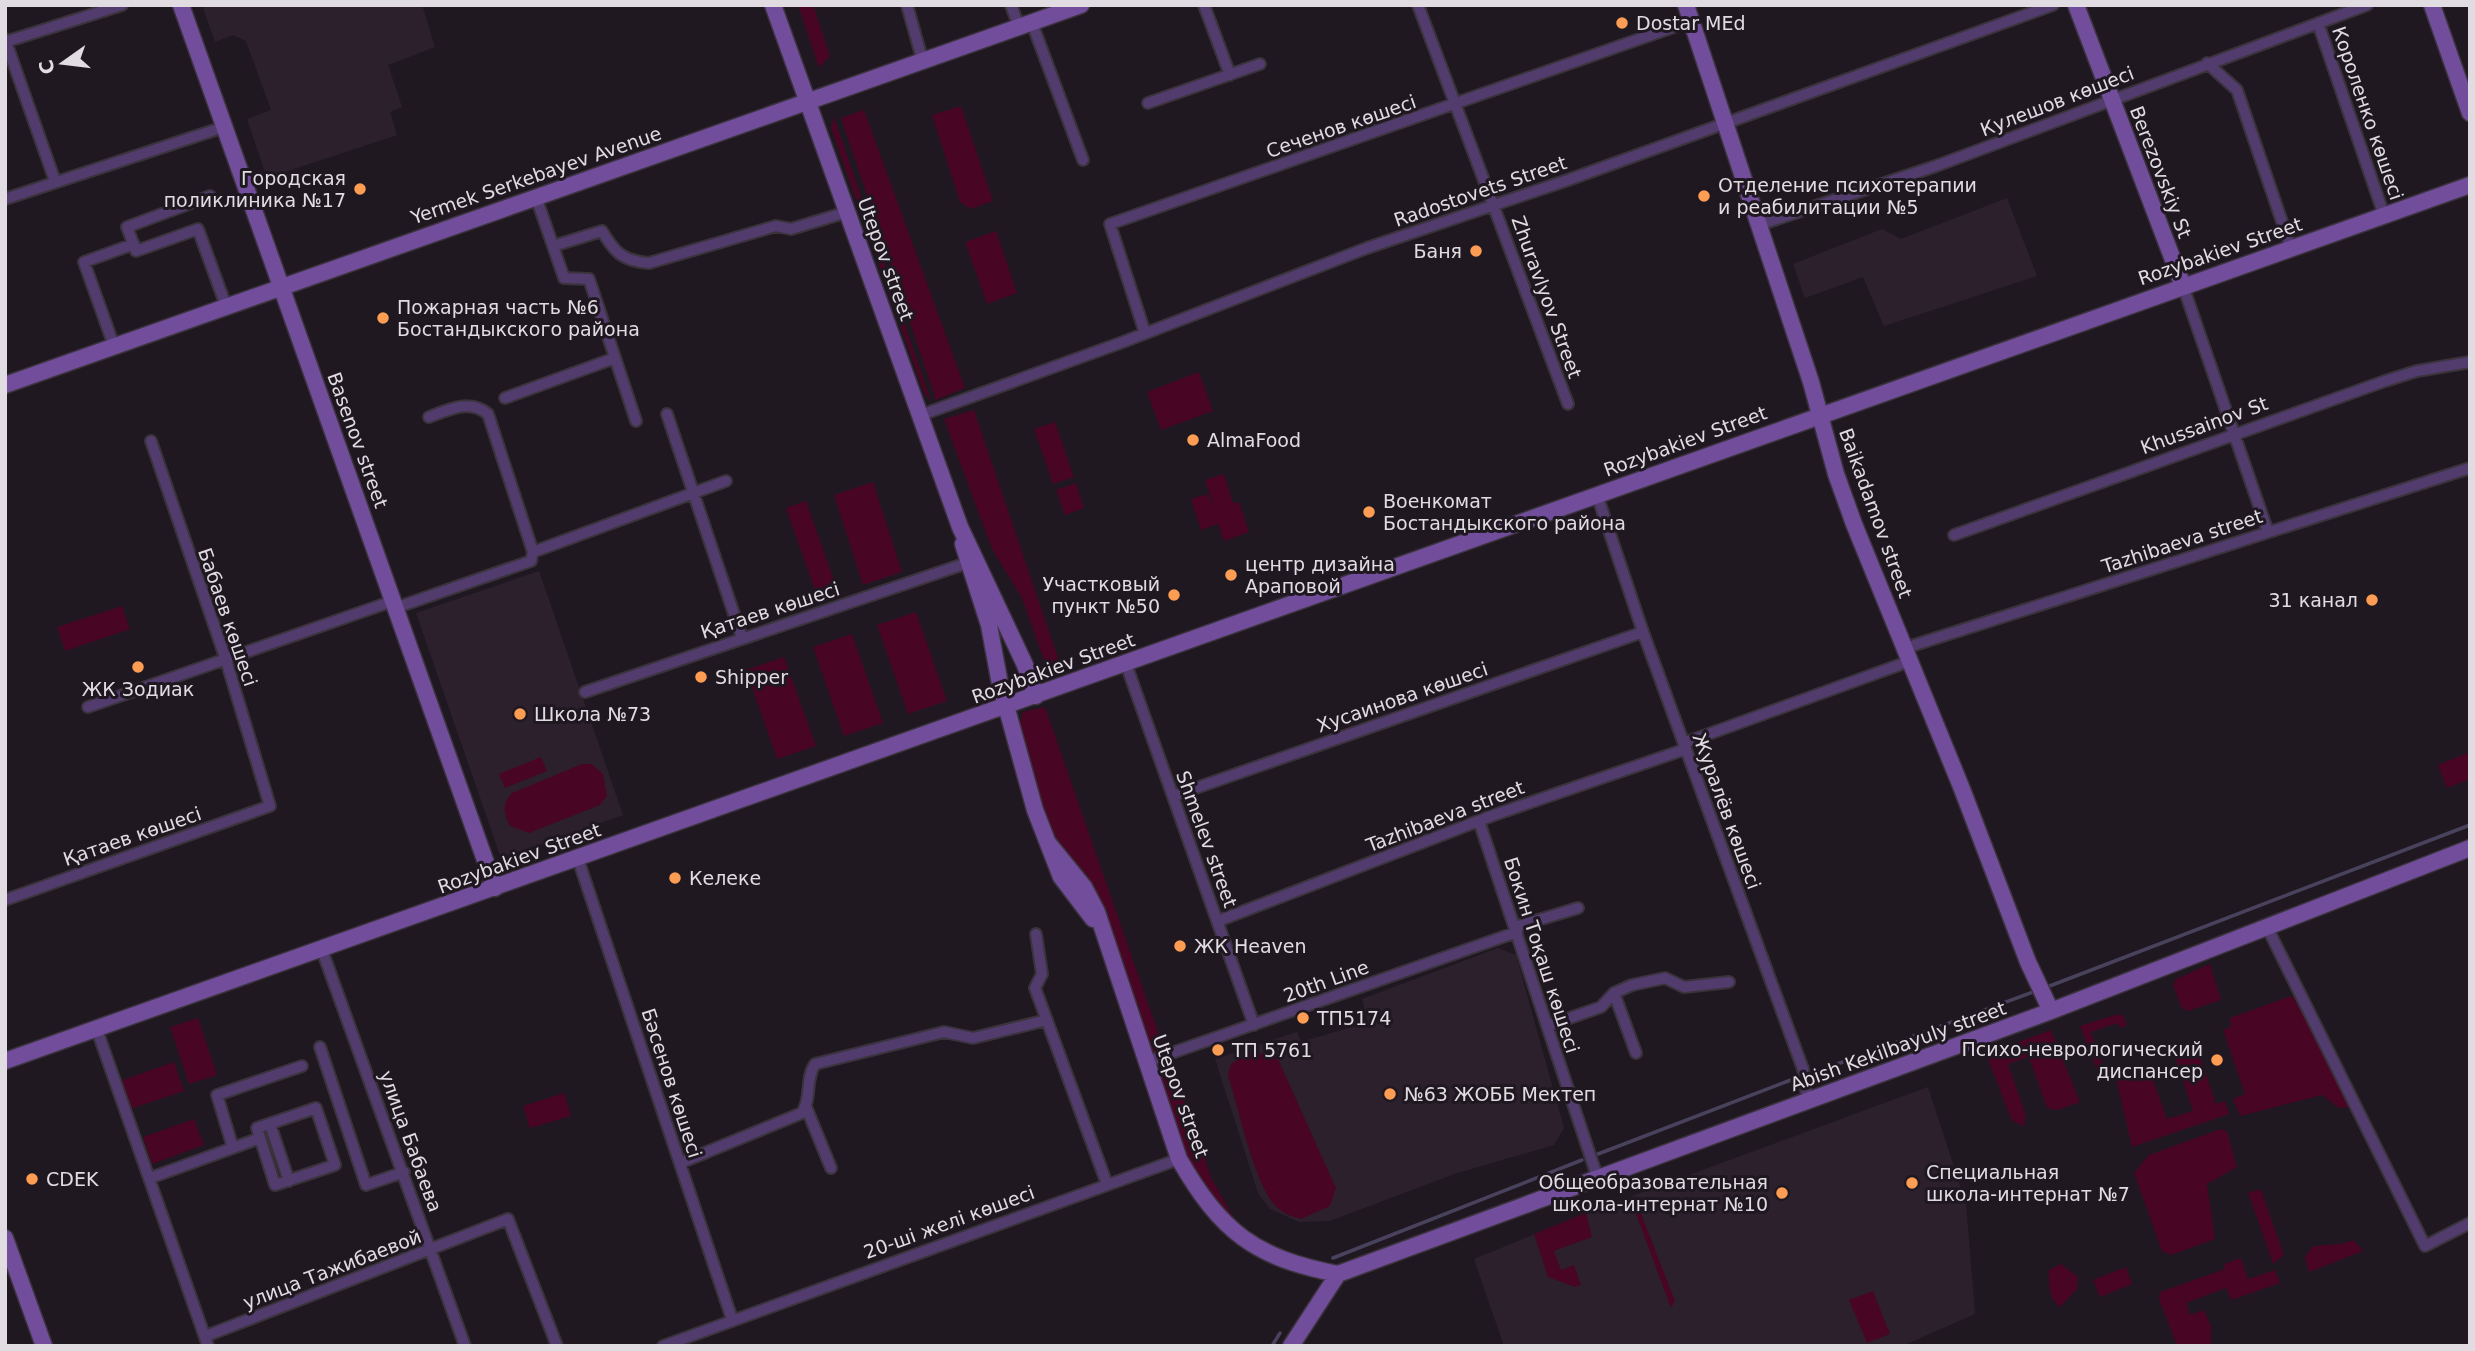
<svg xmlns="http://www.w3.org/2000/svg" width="2475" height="1351" font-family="'DejaVu Sans',sans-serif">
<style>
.built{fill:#2c202d}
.green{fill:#480624}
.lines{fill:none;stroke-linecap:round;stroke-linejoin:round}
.stream{stroke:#48425c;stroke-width:3.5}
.street-casing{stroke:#3a333c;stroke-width:14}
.secondary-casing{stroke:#3a333c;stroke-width:19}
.street{stroke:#523c6d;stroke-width:10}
.secondary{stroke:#714d9c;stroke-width:16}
.poi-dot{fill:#fc9d53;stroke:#1f1821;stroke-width:2.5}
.labels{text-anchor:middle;stroke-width:6;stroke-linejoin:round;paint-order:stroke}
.poi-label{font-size:19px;fill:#e1dbe2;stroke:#1f1821;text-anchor:start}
.street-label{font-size:19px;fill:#e1dbe2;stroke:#1f1821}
</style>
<rect width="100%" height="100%" fill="#1f1821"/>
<path class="built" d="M202,5H422L435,47L388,65L402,107L390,112L397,135L267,178L247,119L271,110L246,41L233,35L215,42Z
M2007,198L2037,276L1884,326L1863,277L1805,298L1793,264L1882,229L1901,239Z
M539,571L623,815L501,858L416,613Z
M1498,948L1516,955L1564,1128L1554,1145L1454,1174L1330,1221L1299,1222L1270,1209L1258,1193L1215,1059L1297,1032L1301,1042L1368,1022L1362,999Z
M1928,1087L1966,1204L1975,1314L1902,1346H1504L1474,1259L1586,1213Z"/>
<path class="green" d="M798,5H813L830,56L819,68Z
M961,106L993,201L971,209L960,202L932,115Z
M864,110L965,388L936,400L841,118Z
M834,117L931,401L924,393L831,128Z
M996,231L1017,293L987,304L965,242Z
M1199,372L1213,411L1161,430L1147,392Z
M974,410L1059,661L1046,666L1022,598L992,549L944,419Z
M1055,422L1074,477L1053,484L1034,429Z
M1224,474L1233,503L1239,502L1249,532L1224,541L1218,524L1201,530L1191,499L1208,494L1215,509L1205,480Z
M873,482L902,572L863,585L834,495Z
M1076,483L1084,508L1065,515L1056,490Z
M806,501L837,589L817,596L786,508Z
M122,606L130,629L65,651L57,627Z
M916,612L947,701L908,714L877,625Z
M852,634L883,723L844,736L813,647Z
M784,657L816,746L777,759L746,670Z
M1045,707L1164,1049L1161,1054L1154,1052L1149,1043L1092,889L1051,835L1023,746L1020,723L1023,712Z
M2470,752V779L2447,788L2438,765Z
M541,757L547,771L505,788L499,774Z
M582,764H592L603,774L607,796L600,805L529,833L510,826C503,813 502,803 512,793Z
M2210,964L2221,1000L2188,1011L2181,1007L2173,985L2176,979Z
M2291,996L2299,999L2351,1107L2339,1108L2322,1095L2240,1116L2233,1099L2245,1094L2223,1030L2231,1027L2230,1018Z
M2115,1015H2123L2127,1026L2119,1027L2117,1023L2091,1032L2105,1072L2097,1070L2080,1026Z
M198,1018L217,1075L189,1084L170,1027Z
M2051,1030L2080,1102L2058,1110L2047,1108L2029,1057L2008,1064L2026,1115L2024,1126L2012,1121L1986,1054Z
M2195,1042L2216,1104L2225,1101L2229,1114L2132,1147L2116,1079L2149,1068L2167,1119L2193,1111L2173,1050Z
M1250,1052L1272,1055L1278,1059L1336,1188L1330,1206L1301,1219C1288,1216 1278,1211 1270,1199C1251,1169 1239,1110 1228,1075L1231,1064Z
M174,1062L184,1091L130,1109L120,1081Z
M1171,1062L1211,1177L1236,1222C1190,1183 1178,1130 1161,1075V1069Z
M564,1093L571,1116L530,1128L523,1106Z
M194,1119L204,1145L152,1164L143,1137Z
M2221,1129L2227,1132L2237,1167L2207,1184L2215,1239L2171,1255L2162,1251L2134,1173L2149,1155Z
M2261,1190L2284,1255L2273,1264L2248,1192Z
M1635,1211H1640L1675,1301L1671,1308Z
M1586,1213L1592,1237L1554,1251L1561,1270L1574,1265L1581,1285L1575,1287L1548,1277L1534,1234Z
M2353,1240L2363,1251L2309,1272L2305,1257L2312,1247C2327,1243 2338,1247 2353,1240Z
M2241,1258L2248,1279L2275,1270L2280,1283L2231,1300L2226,1288L2186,1303L2190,1315L2204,1310L2211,1326V1345L2177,1346L2159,1299L2160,1292L2225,1269L2224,1264Z
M2061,1264L2078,1277L2077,1289L2060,1307C2049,1300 2048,1283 2049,1270Z
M2126,1267L2132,1284L2100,1297L2093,1280Z
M1873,1291L1890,1334L1867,1343L1849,1300Z"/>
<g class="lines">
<path class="stream" d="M2047,987L2470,825
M1813,1073L2036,991
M1598,1154L1796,1078
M1333,1258L1582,1160
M1272,1346L1280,1333"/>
<g class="street-casing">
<path id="street" d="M907,5L923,62
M1011,5L1019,27
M1204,5L1230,75
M1418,5L1568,404
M1032,23L1083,160
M2318,23L2384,215
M5,39L55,181
M5,42L122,5
M2207,63L2237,90L2291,248
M1148,103L1260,64
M210,196L127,227L136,251L198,229L226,306
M536,197L564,278L589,279L636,421
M5,199L224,127
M1759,225L1936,166L2367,5
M553,246L602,231C615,253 623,261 649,263L776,226L791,229L847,212
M2183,286L2268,532
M1145,333L1110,224L1691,21
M114,346L84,262L134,244
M505,398L615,358
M667,414L742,638
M921,415L1123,342L1367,248L1568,180L2053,5
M1597,495L1643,632L1803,1069L1808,1102
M1954,535L2385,381L2417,371L2470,362
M533,552L726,481
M395,608L531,561L533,552L488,414C470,399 450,409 429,417
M1905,648L2470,468
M1126,664L1254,1025
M585,692L967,563
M88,707L393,601
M1684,743L1910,661
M1173,796L1643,632
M1479,821L1598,1179
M578,859L732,1319
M5,900L270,806L226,660L151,441
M1218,921L1494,815L1686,749
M1515,927L1578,908
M2267,927L2425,1246L2470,1223
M1036,934L1042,974L1035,988L1107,1184
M322,950L465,1346
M1614,993L1636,1053
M1547,1026L1601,1007L1614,993L1632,985L1665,978L1684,987L1729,982
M97,1030L208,1346
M320,1047L366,1185L404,1172
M1146,1062L1517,932
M806,1107L831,1168
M316,1108L335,1165L275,1185L257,1128Z
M270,1124L289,1181
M233,1148L217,1095L302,1066
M680,1163L802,1113C812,1098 805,1079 815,1064L944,1032L973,1038L1047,1020
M150,1178L260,1138
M206,1336L508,1219L557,1346
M663,1346L1179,1159"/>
</g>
<g class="secondary-casing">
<path id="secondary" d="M181,5L495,888
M773,5L960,527L1025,665L1036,696
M1686,5L1811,382L1836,474L1854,524L1962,789L2028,962L2051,1011
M2076,5L2183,286
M2432,5L2470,113
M5,385L1081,5
M963,544L989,625L1000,684L1035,810L1061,877L1093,919
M1049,844L1084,887L1097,912L1179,1159C1221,1232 1255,1258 1338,1274
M5,1061L2470,185
M5,1238L44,1346
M1291,1346L1338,1274L2051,1011L2470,848"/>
</g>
<use href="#street" class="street"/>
<use href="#secondary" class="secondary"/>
</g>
<g class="poi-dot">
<circle cx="1622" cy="23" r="7"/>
<circle cx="360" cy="189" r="7"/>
<circle cx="1704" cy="196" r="7"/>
<circle cx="1476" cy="251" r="7"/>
<circle cx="383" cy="318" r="7"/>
<circle cx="1193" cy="440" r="7"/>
<circle cx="1369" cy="512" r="7"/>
<circle cx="1231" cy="575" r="7"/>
<circle cx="1174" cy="595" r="7"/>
<circle cx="2372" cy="600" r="7"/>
<circle cx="138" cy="667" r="7"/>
<circle cx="701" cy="677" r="7"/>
<circle cx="520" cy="714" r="7"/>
<circle cx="675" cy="878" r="7"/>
<circle cx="1180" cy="946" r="7"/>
<circle cx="1303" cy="1018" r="7"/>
<circle cx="1218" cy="1050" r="7"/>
<circle cx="2217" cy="1060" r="7"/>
<circle cx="1390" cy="1094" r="7"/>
<circle cx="32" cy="1179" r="7"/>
<circle cx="1912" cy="1183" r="7"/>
<circle cx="1782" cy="1193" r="7"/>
</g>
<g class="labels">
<g class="poi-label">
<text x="1636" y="30">Dostar MEd</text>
<text x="346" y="185" text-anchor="end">Городская<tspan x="346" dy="22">поликлиника №17</tspan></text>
<text x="1718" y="192">Отделение психотерапии<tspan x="1718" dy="22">и реабилитации №5</tspan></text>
<text x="1462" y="258" text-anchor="end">Баня</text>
<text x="397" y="314">Пожарная часть №6<tspan x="397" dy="22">Бостандыкского района</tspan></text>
<text x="1207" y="447">AlmaFood</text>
<text x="1383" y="508">Военкомат<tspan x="1383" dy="22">Бостандыкского района</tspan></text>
<text x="1245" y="571">центр дизайна<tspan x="1245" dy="22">Араповой</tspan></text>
<text x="1160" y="591" text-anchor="end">Участковый<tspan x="1160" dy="22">пункт №50</tspan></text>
<text x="2358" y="607" text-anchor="end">31 канал</text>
<text x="715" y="684">Shipper</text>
<text x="138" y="696" text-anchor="middle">ЖК Зодиак</text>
<text x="534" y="721">Школа №73</text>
<text x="689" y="885">Келеке</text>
<text x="1194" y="953">ЖК Heaven</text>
<text x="1317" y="1025">ТП5174</text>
<text x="2203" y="1056" text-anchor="end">Психо-неврологический<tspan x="2203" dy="22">диспансер</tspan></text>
<text x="1232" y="1057">ТП 5761</text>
<text x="1404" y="1101">№63 ЖОББ Мектеп</text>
<text x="1926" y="1179">Специальная<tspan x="1926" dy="22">школа-интернат №7</tspan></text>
<text x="46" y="1186">CDEK</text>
<text x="1768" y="1189" text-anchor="end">Общеобразовательная<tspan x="1768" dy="22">школа-интернат №10</tspan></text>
</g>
<g class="street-label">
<text transform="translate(2057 101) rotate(-21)" y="7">Кулешов көшесі</text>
<text transform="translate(2368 113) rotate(71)" y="7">Короленко көшесі</text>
<text transform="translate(1341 126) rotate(-19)" y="7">Сеченов көшесі</text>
<text transform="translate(2161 172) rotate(69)" y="7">Berezovskiy St</text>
<text transform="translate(536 175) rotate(-19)" y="7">Yermek Serkebayev Avenue</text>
<text transform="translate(1480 191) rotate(-19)" y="7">Radostovets Street</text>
<text transform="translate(2220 251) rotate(-19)" y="7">Rozybakiev Street</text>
<text transform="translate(886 259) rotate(70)" y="7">Utepov street</text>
<text transform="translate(1547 297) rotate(70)" y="7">Zhuravlyov Street</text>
<text transform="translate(2204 425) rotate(-20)" y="7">Khussainov St</text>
<text transform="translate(358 440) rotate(70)" y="7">Basenov street</text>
<text transform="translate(1685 441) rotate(-20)" y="7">Rozybakiev Street</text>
<text transform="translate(1876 513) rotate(70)" y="7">Baikadamov street</text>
<text transform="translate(2182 541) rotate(-18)" y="7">Tazhibaeva street</text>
<text transform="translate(770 610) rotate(-18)" y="7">Қатаев көшесі</text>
<text transform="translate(228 617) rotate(71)" y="7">Бабаев көшесі</text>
<text transform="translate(1053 668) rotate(-20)" y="7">Rozybakiev Street</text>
<text transform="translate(1402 697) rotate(-19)" y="7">Хусаинова көшесі</text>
<text transform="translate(1727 811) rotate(70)" y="7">Журалёв көшесі</text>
<text transform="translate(1445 816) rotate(-21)" y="7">Tazhibaeva street</text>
<text transform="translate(132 836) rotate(-19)" y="7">Қатаев көшесі</text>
<text transform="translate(1207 839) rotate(70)" y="7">Shmelev street</text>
<text transform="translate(519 858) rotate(-20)" y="7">Rozybakiev Street</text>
<text transform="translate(1542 955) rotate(72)" y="7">Бокин Тоқаш көшесі</text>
<text transform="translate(1326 981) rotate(-20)" y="7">20th Line</text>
<text transform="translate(1898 1046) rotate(-20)" y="7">Abish Kekilbayuly street</text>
<text transform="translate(672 1083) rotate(72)" y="7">Бәсенов көшесі</text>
<text transform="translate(1181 1096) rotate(70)" y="7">Utepov street</text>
<text transform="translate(411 1141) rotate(70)" y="7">улица Бабаева</text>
<text transform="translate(949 1222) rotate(-20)" y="7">20-ші желі көшесі</text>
<text transform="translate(332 1269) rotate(-21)" y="7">улица Тажибаевой</text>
</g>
</g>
<rect width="2475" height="1351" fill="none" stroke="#e1dbe2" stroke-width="14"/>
<g transform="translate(63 63) rotate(256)" stroke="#1f1821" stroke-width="5" paint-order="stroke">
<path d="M0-5L12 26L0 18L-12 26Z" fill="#e1dbe2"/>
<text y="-10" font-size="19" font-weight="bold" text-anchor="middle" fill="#e1dbe2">С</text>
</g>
</svg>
